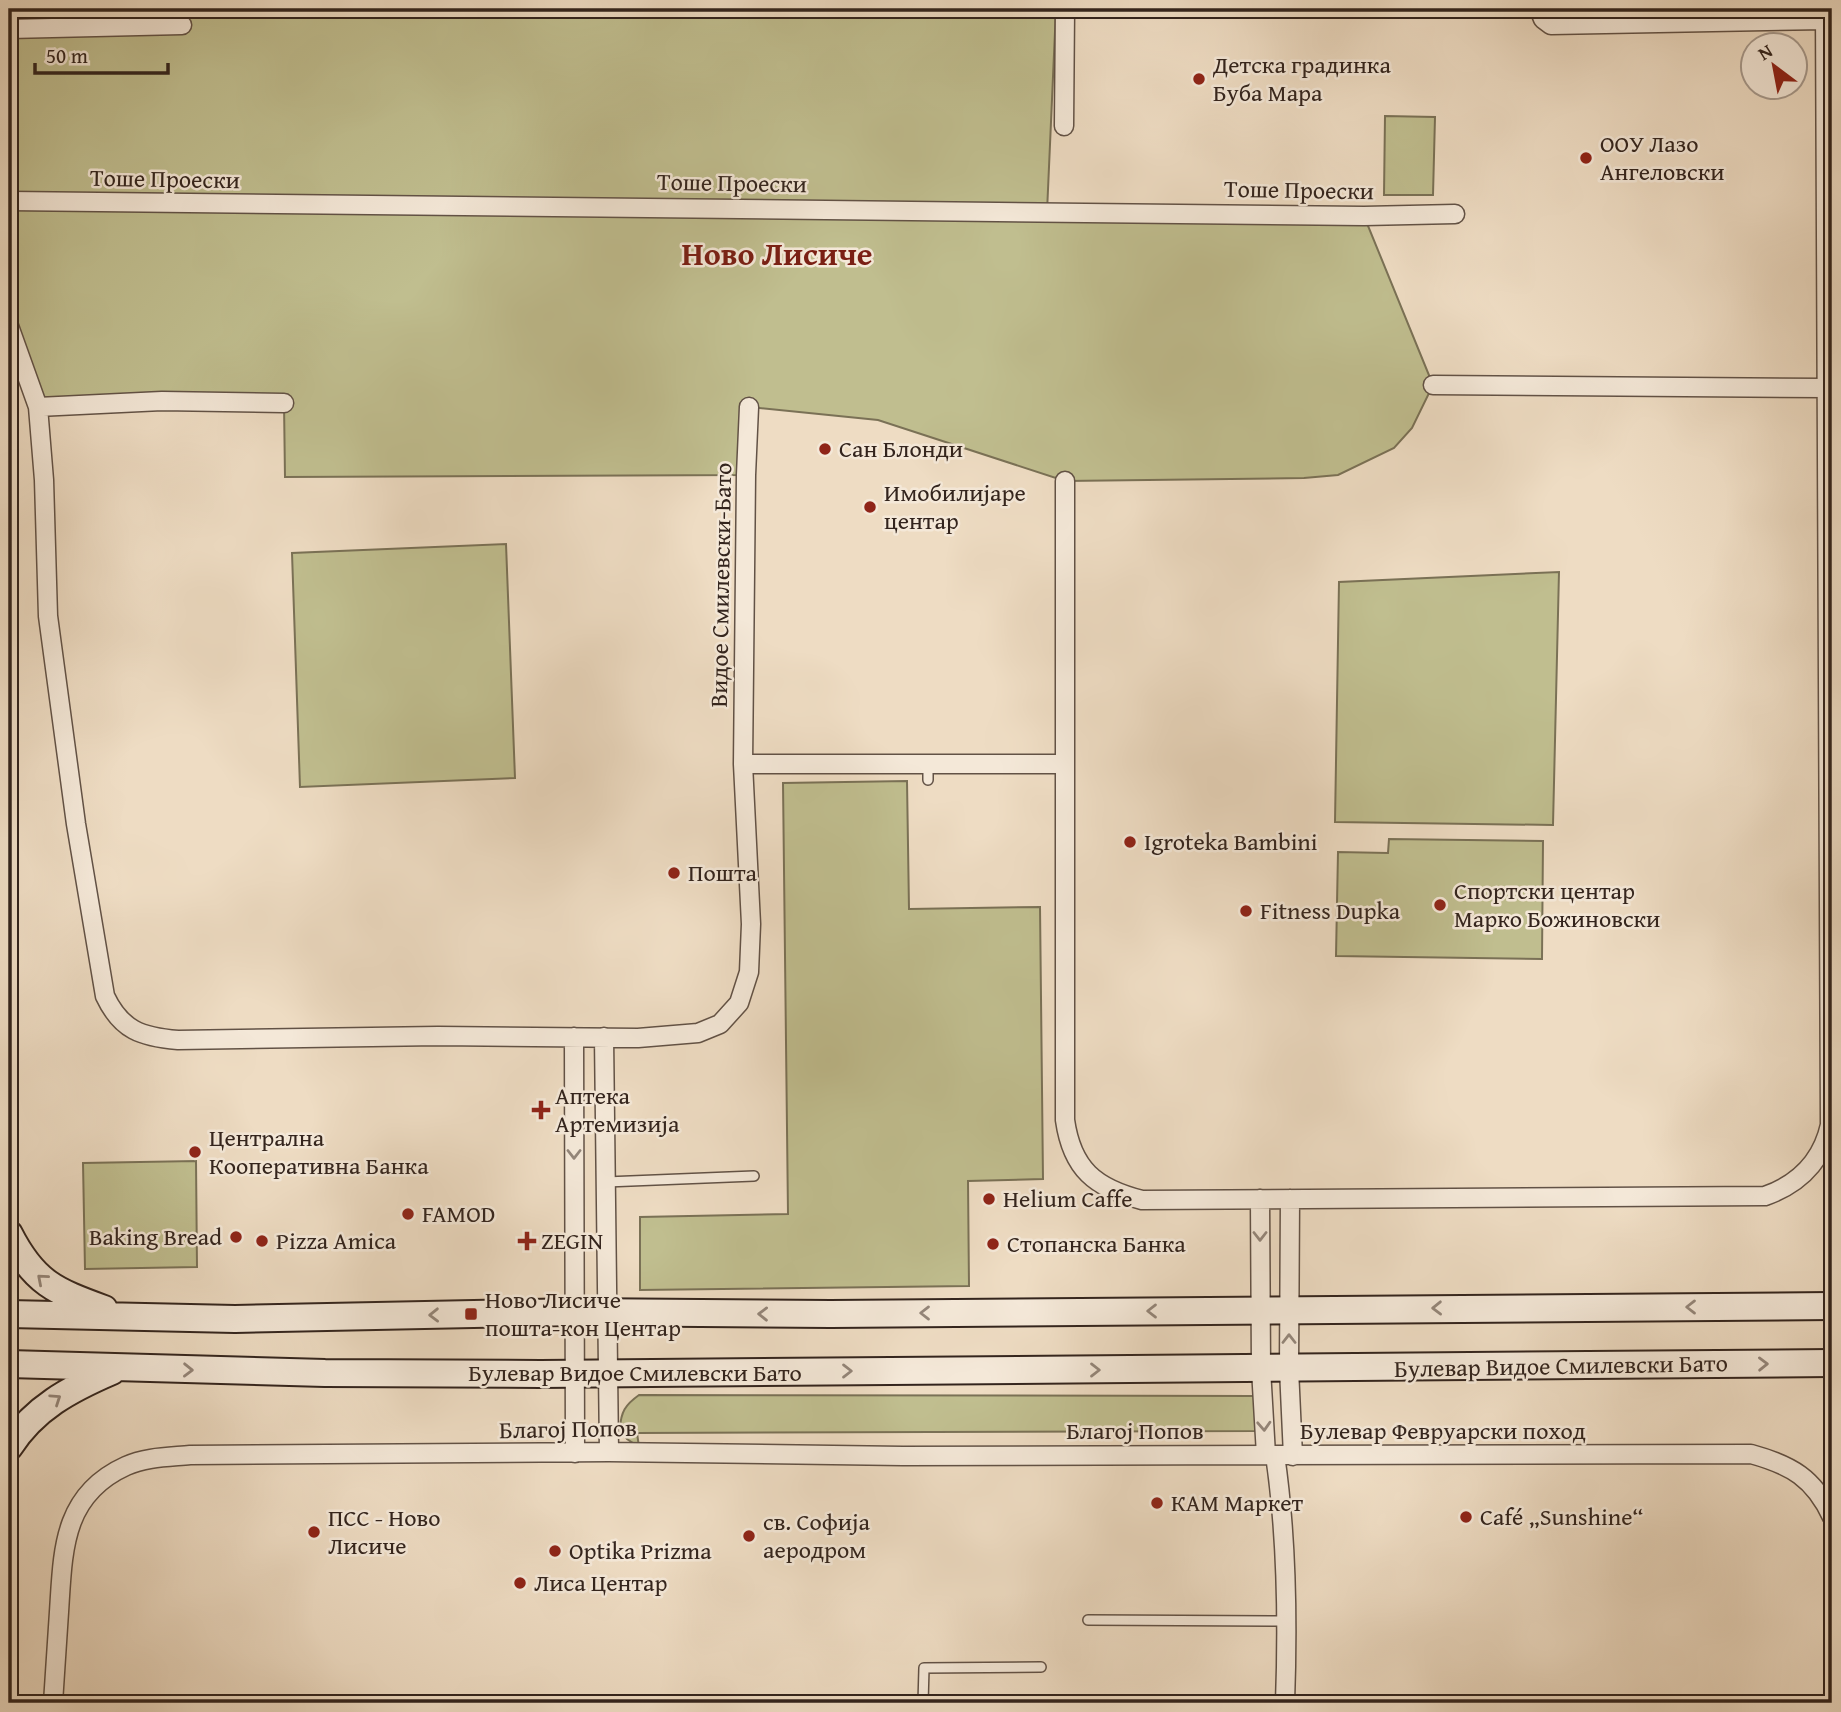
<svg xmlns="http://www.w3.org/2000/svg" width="1841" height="1712" font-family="'Gentium Book Plus',serif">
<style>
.green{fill:#c0be8f;stroke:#7a7156;stroke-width:2}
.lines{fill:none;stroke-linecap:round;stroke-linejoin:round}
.lane-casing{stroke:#625246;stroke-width:12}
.street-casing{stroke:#625246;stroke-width:21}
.secondary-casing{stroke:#33241d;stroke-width:30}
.lane{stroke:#f4e8d8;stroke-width:9}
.street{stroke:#f4e8d8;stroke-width:18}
.secondary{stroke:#f4e8d8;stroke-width:26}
.oneway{stroke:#94867a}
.poi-dot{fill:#8f2418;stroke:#f4e8d8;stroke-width:2.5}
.labels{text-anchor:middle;stroke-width:5;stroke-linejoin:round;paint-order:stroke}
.poi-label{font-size:24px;fill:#33241d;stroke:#f4e8d8;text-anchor:start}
.street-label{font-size:24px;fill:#33241d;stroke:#f4e8d8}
.district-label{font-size:32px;font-weight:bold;fill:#7a1f14;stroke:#f4e8d8}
</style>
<rect width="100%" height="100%" fill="#eedcc3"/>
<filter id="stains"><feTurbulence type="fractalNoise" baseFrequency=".00286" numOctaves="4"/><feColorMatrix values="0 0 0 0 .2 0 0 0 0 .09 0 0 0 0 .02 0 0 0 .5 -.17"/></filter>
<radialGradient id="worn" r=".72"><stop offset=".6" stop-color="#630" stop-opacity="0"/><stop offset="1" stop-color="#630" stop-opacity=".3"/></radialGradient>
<path class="green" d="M106,9H1056L1047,212L1364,216L1433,385L1412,428L1394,448L1338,475L1304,478L1065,481L878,420L750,407L746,475L285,477L284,403L36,399L9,318V20Z
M1385,116L1435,117L1433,195H1384Z
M506,544L515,778L300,787L292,553Z
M1559,572L1553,825L1335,822L1339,582Z
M907,781L909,909L1040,907L1043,1179L968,1181L969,1286L640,1290V1217L788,1214L783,783Z
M1389,839L1543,841L1542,959L1336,956L1338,852L1388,853Z
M196,1161L197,1267L85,1269L83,1163Z
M639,1395L1254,1396C1258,1409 1260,1418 1255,1431L637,1433L639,1447L627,1439L620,1428C621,1412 625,1405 639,1395Z"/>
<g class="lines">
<g class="lane-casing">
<path id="lane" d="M928,780V765
M606,1182L754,1176
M1088,1620L1286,1621
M923,1703L924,1668L1041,1667"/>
</g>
<g class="street-casing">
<path id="street" d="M1539,9L1543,19L1551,25L1825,20
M9,29L182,25
M1064,126L1065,9
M9,201L1364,216L1455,214
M9,326L38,407
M1433,385L1825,388
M284,403L162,401L38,407L44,480L48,616L76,824L105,996C121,1030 141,1037 178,1040L438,1036L638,1038L698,1033L720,1024L739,1003L749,972L751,924L743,764L746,475L749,407
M1065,481V1120C1072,1169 1095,1188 1142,1200L1765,1196C1799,1184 1822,1161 1830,1125L1825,9
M743,764H1065
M574,1037L575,1453
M604,1037L609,1452
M1260,1199L1261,1369L1266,1455
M1290,1199L1289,1369L1293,1456
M53,1703C55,1673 57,1642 59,1612C63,1551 62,1495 126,1466C145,1457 169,1457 190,1455L609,1452L903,1456L1275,1455
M1285,1703C1288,1621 1287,1537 1275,1455L1751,1454C1791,1465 1814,1478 1832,1517"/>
</g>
<g class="secondary-casing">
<path id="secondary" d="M9,1234C34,1283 55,1291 104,1309
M9,1314L235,1319L575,1312L831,1314L1832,1306
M9,1364L325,1373L541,1374L1832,1363
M9,1447C34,1408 70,1389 112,1371"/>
</g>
<use href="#lane" class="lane"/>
<use href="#street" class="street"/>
<use href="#secondary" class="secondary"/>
</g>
<defs><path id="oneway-chevron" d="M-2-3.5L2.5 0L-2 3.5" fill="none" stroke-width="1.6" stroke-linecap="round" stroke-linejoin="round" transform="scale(1.75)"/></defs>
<g class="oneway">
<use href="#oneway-chevron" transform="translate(574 1154) rotate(90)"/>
<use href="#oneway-chevron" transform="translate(1260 1236) rotate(90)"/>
<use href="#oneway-chevron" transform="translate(42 1279) rotate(-139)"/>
<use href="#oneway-chevron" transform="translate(1691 1307) rotate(180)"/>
<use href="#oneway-chevron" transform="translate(1437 1308) rotate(179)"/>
<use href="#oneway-chevron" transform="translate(1152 1311) rotate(180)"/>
<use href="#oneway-chevron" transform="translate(925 1313) rotate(180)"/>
<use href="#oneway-chevron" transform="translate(763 1314) rotate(-179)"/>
<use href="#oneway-chevron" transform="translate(434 1315) rotate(179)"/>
<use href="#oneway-chevron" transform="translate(1289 1339) rotate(-90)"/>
<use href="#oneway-chevron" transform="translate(1763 1364) rotate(-1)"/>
<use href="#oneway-chevron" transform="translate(188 1370) rotate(1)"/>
<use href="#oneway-chevron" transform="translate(1095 1370)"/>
<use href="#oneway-chevron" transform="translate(847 1371)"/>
<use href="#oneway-chevron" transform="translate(56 1399) rotate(-34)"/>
<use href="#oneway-chevron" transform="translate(1264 1426) rotate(87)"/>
</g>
<g class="poi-dot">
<circle cx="1199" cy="79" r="7"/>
<circle cx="1586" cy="158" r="7"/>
<circle cx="825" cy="449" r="7"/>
<circle cx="870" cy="507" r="7"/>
<circle cx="1130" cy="842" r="7"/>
<circle cx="674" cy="873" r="7"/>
<circle cx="1440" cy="905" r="7"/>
<circle cx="1246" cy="911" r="7"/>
<path d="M537.5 1099.5h7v7h7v7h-7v7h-7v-7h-7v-7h7z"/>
<circle cx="195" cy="1152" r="7"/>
<circle cx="989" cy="1199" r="7"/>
<circle cx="408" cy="1214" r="7"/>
<circle cx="236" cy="1237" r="7"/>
<circle cx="262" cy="1241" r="7"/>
<path d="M523.5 1230.5h7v7h7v7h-7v7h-7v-7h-7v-7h7z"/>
<circle cx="993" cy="1244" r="7"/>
<rect x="464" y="1307" width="14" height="14" rx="3.5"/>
<circle cx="1157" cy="1503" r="7"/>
<circle cx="1466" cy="1517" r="7"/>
<circle cx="314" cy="1532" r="7"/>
<circle cx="749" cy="1536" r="7"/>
<circle cx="555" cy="1551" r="7"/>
<circle cx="520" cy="1583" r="7"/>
</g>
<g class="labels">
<g class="poi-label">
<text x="1213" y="73">Детска градинка<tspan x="1213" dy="28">Буба Мара</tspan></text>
<text x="1600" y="152">ООУ Лазо<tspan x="1600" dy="28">Ангеловски</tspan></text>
<text x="839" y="457">Сан Блонди</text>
<text x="884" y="501">Имобилијаре<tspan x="884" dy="28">центар</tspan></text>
<text x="1144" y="850">Igroteka Bambini</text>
<text x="688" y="881">Пошта</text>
<text x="1454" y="899">Спортски центар<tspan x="1454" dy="28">Марко Божиновски</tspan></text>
<text x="1260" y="919">Fitness Dupka</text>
<text x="555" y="1104">Аптека<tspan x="555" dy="28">Артемизија</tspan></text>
<text x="209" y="1146">Централна<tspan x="209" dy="28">Кооперативна Банка</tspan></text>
<text x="1003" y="1207">Helium Caffe</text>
<text x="422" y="1222">FAMOD</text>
<text x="222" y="1245" text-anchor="end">Baking Bread</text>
<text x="276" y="1249">Pizza Amica</text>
<text x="541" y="1249">ZEGIN</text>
<text x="1007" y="1252">Стопанска Банка</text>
<text x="485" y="1308">Ново Лисиче<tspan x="485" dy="28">пошта-кон Центар</tspan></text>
<text x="1171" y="1511">КАМ Маркет</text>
<text x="1480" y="1525">Café „Sunshine“</text>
<text x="328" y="1526">ПСС - Ново<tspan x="328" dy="28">Лисиче</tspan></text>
<text x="763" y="1530">св. Софија<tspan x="763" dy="28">аеродром</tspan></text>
<text x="569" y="1559">Optika Prizma</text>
<text x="534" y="1591">Лиса Центар</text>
</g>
<g class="street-label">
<text transform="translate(165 179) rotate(1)" y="8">Тоше Проески</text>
<text transform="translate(732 183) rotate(1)" y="8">Тоше Проески</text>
<text transform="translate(1299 190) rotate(1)" y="8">Тоше Проески</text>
<text transform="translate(721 585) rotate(-89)" y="8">Видое Смилевски-Бато</text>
<text transform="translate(1561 1366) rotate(-1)" y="8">Булевар Видое Смилевски Бато</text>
<text x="635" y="1381">Булевар Видое Смилевски Бато</text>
<text transform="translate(568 1429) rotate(-1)" y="8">Благој Попов</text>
<text x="1135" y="1439">Благој Попов</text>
<text x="1443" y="1439">Булевар Февруарски поход</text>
</g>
<g class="district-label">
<text x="777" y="265">Ново Лисиче</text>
</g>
</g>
<rect width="1841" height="1712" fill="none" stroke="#eedcc3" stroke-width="35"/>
<rect x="10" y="10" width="1820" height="1691" fill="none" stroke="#33241d" stroke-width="3.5"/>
<rect x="18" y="18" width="1806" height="1677" fill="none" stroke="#33241d" stroke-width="2"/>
<g transform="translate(1774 66) rotate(328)"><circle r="33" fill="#f4e8d8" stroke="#a79a8d" stroke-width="2"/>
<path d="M0-5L12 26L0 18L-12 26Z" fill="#8f2418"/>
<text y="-10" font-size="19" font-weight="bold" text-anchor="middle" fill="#33241d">N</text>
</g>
<path d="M35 63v10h133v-10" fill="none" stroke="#33241d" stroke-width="3.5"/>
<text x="46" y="63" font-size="21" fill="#33241d" stroke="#f4e8d8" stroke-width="5" paint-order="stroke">50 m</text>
<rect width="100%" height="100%" filter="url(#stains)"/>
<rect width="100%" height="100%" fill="url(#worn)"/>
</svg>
